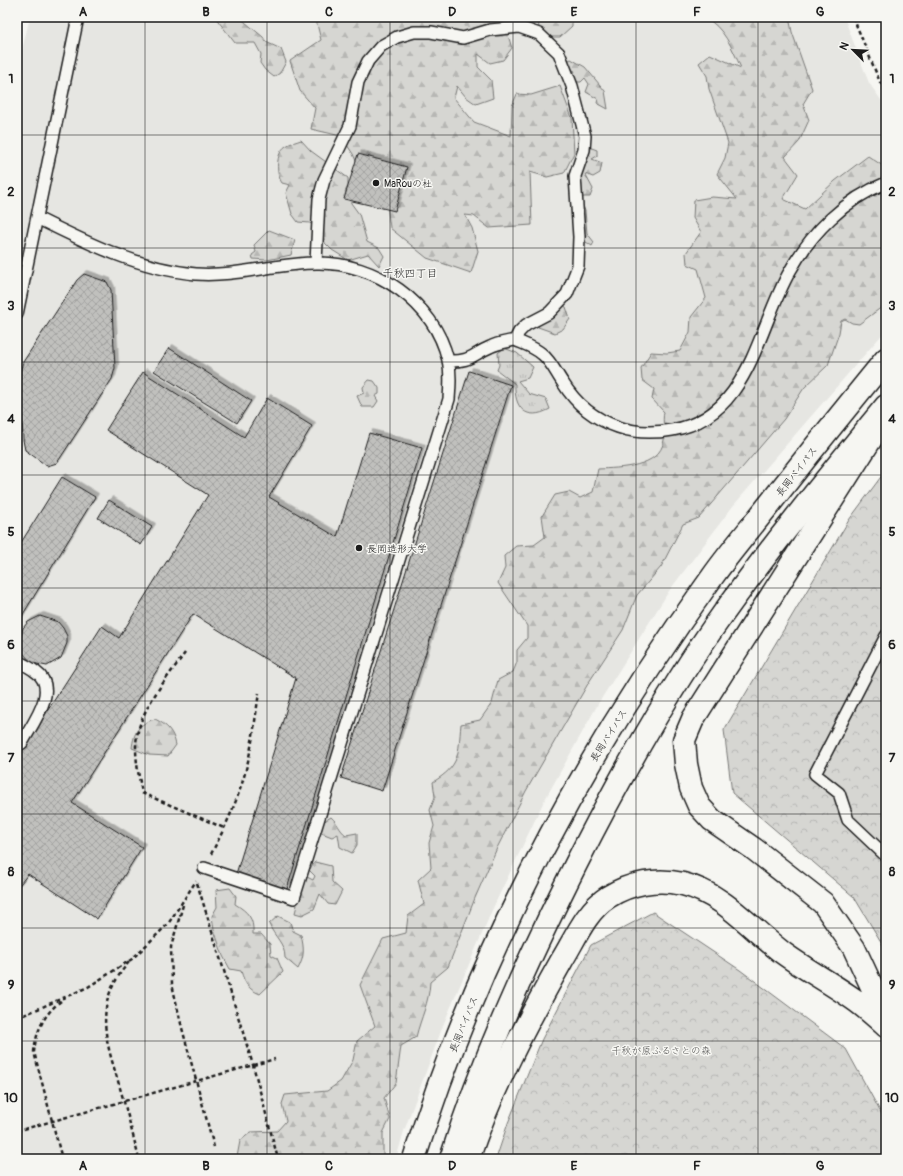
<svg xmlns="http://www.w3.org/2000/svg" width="903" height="1176" font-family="Pangolin,'Klee One',sans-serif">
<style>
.built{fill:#e6e6e2}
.grass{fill:url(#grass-tufts);stroke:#797977}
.forest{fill:url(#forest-firs);stroke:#797977}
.park{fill:url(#park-crowns);stroke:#797977}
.building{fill:url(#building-cross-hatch);stroke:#1c1c1c;filter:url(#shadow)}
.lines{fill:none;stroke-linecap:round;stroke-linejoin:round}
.service-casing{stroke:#1c1c1c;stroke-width:14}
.tertiary-casing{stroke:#1c1c1c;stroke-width:25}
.trunk-casing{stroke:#1c1c1c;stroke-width:25}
.path{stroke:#1c1c1c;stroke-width:2.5;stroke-dasharray:4 3;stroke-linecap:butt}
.service{stroke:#f6f6f2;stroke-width:11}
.tertiary{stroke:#f6f6f2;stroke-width:22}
.trunk{stroke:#f6f6f2;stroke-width:22}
.grid{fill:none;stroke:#1c1c1c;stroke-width:1;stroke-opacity:0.55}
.poi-dot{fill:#1c1c1c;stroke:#f6f6f2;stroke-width:1.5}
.labels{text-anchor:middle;stroke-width:3;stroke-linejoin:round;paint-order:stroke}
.poi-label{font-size:10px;fill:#1c1c1c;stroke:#f6f6f2;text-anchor:start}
.street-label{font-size:10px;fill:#1c1c1c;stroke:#f6f6f2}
.park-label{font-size:10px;fill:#545453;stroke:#f6f6f2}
.neighbourhood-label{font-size:11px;fill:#1c1c1c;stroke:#f6f6f2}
.neatline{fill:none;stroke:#1c1c1c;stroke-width:1.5}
.grid-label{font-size:13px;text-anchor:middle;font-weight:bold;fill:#1c1c1c}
</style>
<defs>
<pattern id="grass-tufts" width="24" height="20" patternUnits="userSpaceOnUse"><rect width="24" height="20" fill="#d6d6d2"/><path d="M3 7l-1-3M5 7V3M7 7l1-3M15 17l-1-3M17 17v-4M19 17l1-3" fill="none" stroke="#b7b7b4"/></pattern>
<pattern id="forest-firs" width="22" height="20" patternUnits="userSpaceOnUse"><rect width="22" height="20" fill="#d6d6d2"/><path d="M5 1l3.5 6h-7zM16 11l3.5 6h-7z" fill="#b7b7b4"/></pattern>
<pattern id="park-crowns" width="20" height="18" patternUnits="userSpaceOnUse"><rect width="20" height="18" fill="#d6d6d2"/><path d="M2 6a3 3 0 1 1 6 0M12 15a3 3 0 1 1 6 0" fill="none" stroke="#b7b7b4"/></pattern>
<pattern id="building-cross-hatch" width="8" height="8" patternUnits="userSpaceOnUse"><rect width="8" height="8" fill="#c0c0bd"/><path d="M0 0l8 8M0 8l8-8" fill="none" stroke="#a4a4a2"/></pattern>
<filter id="shadow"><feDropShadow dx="3.5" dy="-3.5" stdDeviation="0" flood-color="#0004"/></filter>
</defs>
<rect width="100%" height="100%" fill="#f6f6f2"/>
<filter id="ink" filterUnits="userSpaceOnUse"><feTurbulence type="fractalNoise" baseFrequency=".025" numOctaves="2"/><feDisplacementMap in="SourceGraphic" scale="8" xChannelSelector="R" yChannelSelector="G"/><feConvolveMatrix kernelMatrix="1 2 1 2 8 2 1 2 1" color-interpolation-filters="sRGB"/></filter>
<g filter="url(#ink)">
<path class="built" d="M30,17H844L869,83L886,107V330L733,506L669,591L598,704L543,803L493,908L444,1023L404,1131L396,1159H17V70Z"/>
<path class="grass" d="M504,348L517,353L533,367L528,378L518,381L529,394L546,399L550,409C526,422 514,408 515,384L497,370L499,365L498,353Z"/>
<path class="forest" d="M215,17H239L263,37L266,42L281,49L286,62L280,73L274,77L265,70L260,63L261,54L255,43H235Z
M319,17H519L505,26L512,48L503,60L490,63L478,54V67L491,80L493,98L476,104L466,97L457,86L454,98L474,122L511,136L512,106L517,94L531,95L560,86L572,118L574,153L564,173L547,177L530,172L532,225L489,228L474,216L465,215L472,228L478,251L471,273L427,258L390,228L387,204L362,175L353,154L341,136L311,129L315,108L300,91L290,61L321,40L316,20Z
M525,17H572V26L560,37H548L539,29L538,18Z
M704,17H789L792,32L812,89L803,104L809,120L799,142L785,157L798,174L783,199L805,209L835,181L868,156L886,168V304L859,324L852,323L845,319L841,321L839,333L828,365L804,388L784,419L699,518L683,524L661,567L637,595L623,630L589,682L526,791L497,848L475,898L448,967L430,982C429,1003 421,1017 416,1037L401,1046L396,1083L384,1098L390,1119L383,1133V1159H238L237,1157L240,1141L251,1132L277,1131L286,1121L282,1104L285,1095L327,1091L341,1081L353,1060L357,1041L375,1026L360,985L383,939L406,933L408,916L424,904L418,880L431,868L429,843L434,826L430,810L435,797L433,782C461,765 458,754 461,724L480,720L492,703L498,680L513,672L517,662V650L527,638V626L498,583L505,568L504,556L516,546L534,545L545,537L542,516L555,495L569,492L580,498L593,492L598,469C619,468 660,468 664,440C665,431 662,422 664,412L652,399L654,389L642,380L641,368L651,352L667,353L680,351L690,332L691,317L706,298L698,269L687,264L686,253L701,232L693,218L694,200L712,197L737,199L717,174L725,158L728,143L709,89L707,76L699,63L710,54L741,68C732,48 724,27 704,17Z
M571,59L585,67L605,91L608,109L597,103L598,99L586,92L589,84L585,78L581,82H574L572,76L575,71L568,68L567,61Z
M301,140L311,151L348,178V186L345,192L349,195L351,203L359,214L367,242L379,248L384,256L379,266L368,254L348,260L332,250L325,243L323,236L310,223L298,222L292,214L286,193L290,185L282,183C276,174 275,153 286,146C290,143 296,142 301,140Z
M589,147L597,150V156L592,159L602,163L600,173L593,177L585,174L593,189L590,197H583L581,201L585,211L587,233L594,242L592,246L583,240L585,237L579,228L580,171L587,161L584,159Z
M269,230L295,240L291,255L267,260L253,259L252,255L256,252L254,245Z
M562,304L566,307L570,319L563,329L555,333L538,327L541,314Z
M369,380L374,381L379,388V394L375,396L378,401L374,407H362L357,396L364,393L363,387Z
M155,719C167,725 173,731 176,745L168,756L149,755L132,748C134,732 138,724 155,719Z
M331,817C338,823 339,830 346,835L357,833V845L352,853L340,847L338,834L332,837L319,832L323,822Z
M315,862L331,866L332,882L342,891L335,905L328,904L320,894L314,909L302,915L295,913L297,905L289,902L305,876L313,880L315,876L309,870Z
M230,888L236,896L235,904C248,912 254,918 253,934H261L270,944L271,955L277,958L283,972L260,994C248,989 245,984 241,971L230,969L223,956L214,930L212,916L217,907L216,890Z
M278,916L290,922L293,931L301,935C304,948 305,956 298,969L285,958C285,943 274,937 269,924Z"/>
<path class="park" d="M886,470V950L854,897L732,793L724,730L849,520Z
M653,912L740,970L846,1049L886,1122V1159H496L508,1123L542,1039L591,945Z"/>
<path class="building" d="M358,154L407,167L395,211L344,199Z
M84,274L107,282L111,290L115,368L112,379L57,463L47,466L25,450L23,440L20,372L23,362L77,280Z
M169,348L251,401L237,423L154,371Z
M469,371L511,385L382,791L341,778Z
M143,372L244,437L267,398L312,426L269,497L337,537L369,433L422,448L287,889L236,874L296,678L193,614L72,803L142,847L97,919L28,874L17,888V758L102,626L119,638L208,495L106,430Z
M62,477L95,497L17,624V549Z
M109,500L152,527L141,545L98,518Z
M40,616L58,622L63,628L67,636V643L61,658L47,666L32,663L21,651L19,644L23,628L28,622Z"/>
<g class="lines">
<g class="service-casing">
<path id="service" d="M37,218C87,243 140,269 196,274C237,277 276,263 317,263C375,262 434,302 448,360C451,373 450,386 449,399L294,898L204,868
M316,263L319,199L324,180L350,126L358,82L368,61L381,46L397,37L414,32H431L463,38L490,30L519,27L539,34L559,53L572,86L585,136L584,150L575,176L579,237L578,266L567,294L549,313L526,325L519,332L515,340
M17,314L78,17
M448,361C471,362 471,355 490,347C497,343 506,342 515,340C524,344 534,347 542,354C551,361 556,373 563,383C576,404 594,419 618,427C635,433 655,433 672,430C750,417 757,328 790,271C811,233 845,199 886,183
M886,636L815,774L839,793L848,820L886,856
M17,661C23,664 30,667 36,672C60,689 32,724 22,743L17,746"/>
</g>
<g class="tertiary-casing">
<path id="tertiary" d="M883,420L693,719L684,740L686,764L691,788L699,806L712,820L754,849L823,903L854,948L886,1017
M468,1159C491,1090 526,1024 562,960C575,939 586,911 608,897C630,883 657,878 683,884C724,894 751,929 783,953C805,969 829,982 852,998C864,1006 875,1016 886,1026"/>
</g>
<g class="trunk-casing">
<path id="trunk" d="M414,1159C479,950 585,753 713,576C730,552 750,529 768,506C807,456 846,408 886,359
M451,1159C483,1057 528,959 576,864C617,783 661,703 713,628C767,551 826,479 886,406"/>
</g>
<path class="path" d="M853,17L880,82L886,91
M185,653C166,680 136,713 136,747C136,763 139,777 142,793L224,828
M211,854C225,828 239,798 246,769C253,744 255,718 259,693
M197,883L253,1065L278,1159
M183,905L171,947L172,984L182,1028L214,1147
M129,962C118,975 108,991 106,1008C102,1035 113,1063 120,1088C127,1112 133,1135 139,1159
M61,1001C44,1014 36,1031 34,1052L62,1159
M17,1018L88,987L132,959L168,924L196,881
M17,1131L275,1059"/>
<use href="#service" class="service"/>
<use href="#tertiary" class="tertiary"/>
<use href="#trunk" class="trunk"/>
</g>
</g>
<path class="grid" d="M145,17V1159M267,17V1159M390,17V1159M513,17V1159M636,17V1159M758,17V1159M17,135H886M17,248H886M17,362H886M17,475H886M17,588H886M17,701H886M17,814H886M17,928H886M17,1041H886"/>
<g class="poi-dot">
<circle cx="376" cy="183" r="4"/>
<circle cx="359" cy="548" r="4"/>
</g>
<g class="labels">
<g class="poi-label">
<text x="384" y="187">MaRouの杜</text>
<text x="367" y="552">長岡造形大学</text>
</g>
<g class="street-label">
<text transform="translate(796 471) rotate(-52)" y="4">長岡バイパス</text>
<text transform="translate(608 735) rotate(-58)" y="4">長岡バイパス</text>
<text transform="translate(463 1024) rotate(-68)" y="4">長岡バイパス</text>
</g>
<g class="park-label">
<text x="661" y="1054">千秋が原ふるさとの森</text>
</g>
<g class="neighbourhood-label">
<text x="410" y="277">千秋四丁目</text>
</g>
</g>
<rect width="903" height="1176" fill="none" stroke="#f6f6f2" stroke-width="44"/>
<g transform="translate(853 50) rotate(294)" stroke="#f6f6f2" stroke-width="3" paint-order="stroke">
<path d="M0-3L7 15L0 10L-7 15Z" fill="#1c1c1c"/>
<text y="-6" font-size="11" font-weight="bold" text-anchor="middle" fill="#1c1c1c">N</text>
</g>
<rect x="22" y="22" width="859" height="1132" class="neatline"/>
<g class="grid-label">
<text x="83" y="16">A</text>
<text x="206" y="16">B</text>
<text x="329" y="16">C</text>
<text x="452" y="16">D</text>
<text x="574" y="16">E</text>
<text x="697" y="16">F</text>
<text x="820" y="16">G</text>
<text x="11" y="83">1</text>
<text x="892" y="83">1</text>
<text x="11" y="196">2</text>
<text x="892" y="196">2</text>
<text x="11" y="310">3</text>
<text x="892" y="310">3</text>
<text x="11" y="423">4</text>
<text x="892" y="423">4</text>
<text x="11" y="536">5</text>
<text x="892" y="536">5</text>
<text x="11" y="649">6</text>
<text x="892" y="649">6</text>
<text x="11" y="762">7</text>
<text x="892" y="762">7</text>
<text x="11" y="876">8</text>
<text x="892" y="876">8</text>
<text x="11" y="989">9</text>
<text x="892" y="989">9</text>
<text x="11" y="1102">10</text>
<text x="892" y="1102">10</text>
<text x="83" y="1170">A</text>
<text x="206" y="1170">B</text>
<text x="329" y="1170">C</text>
<text x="452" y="1170">D</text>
<text x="574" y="1170">E</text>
<text x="697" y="1170">F</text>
<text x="820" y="1170">G</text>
</g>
</svg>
